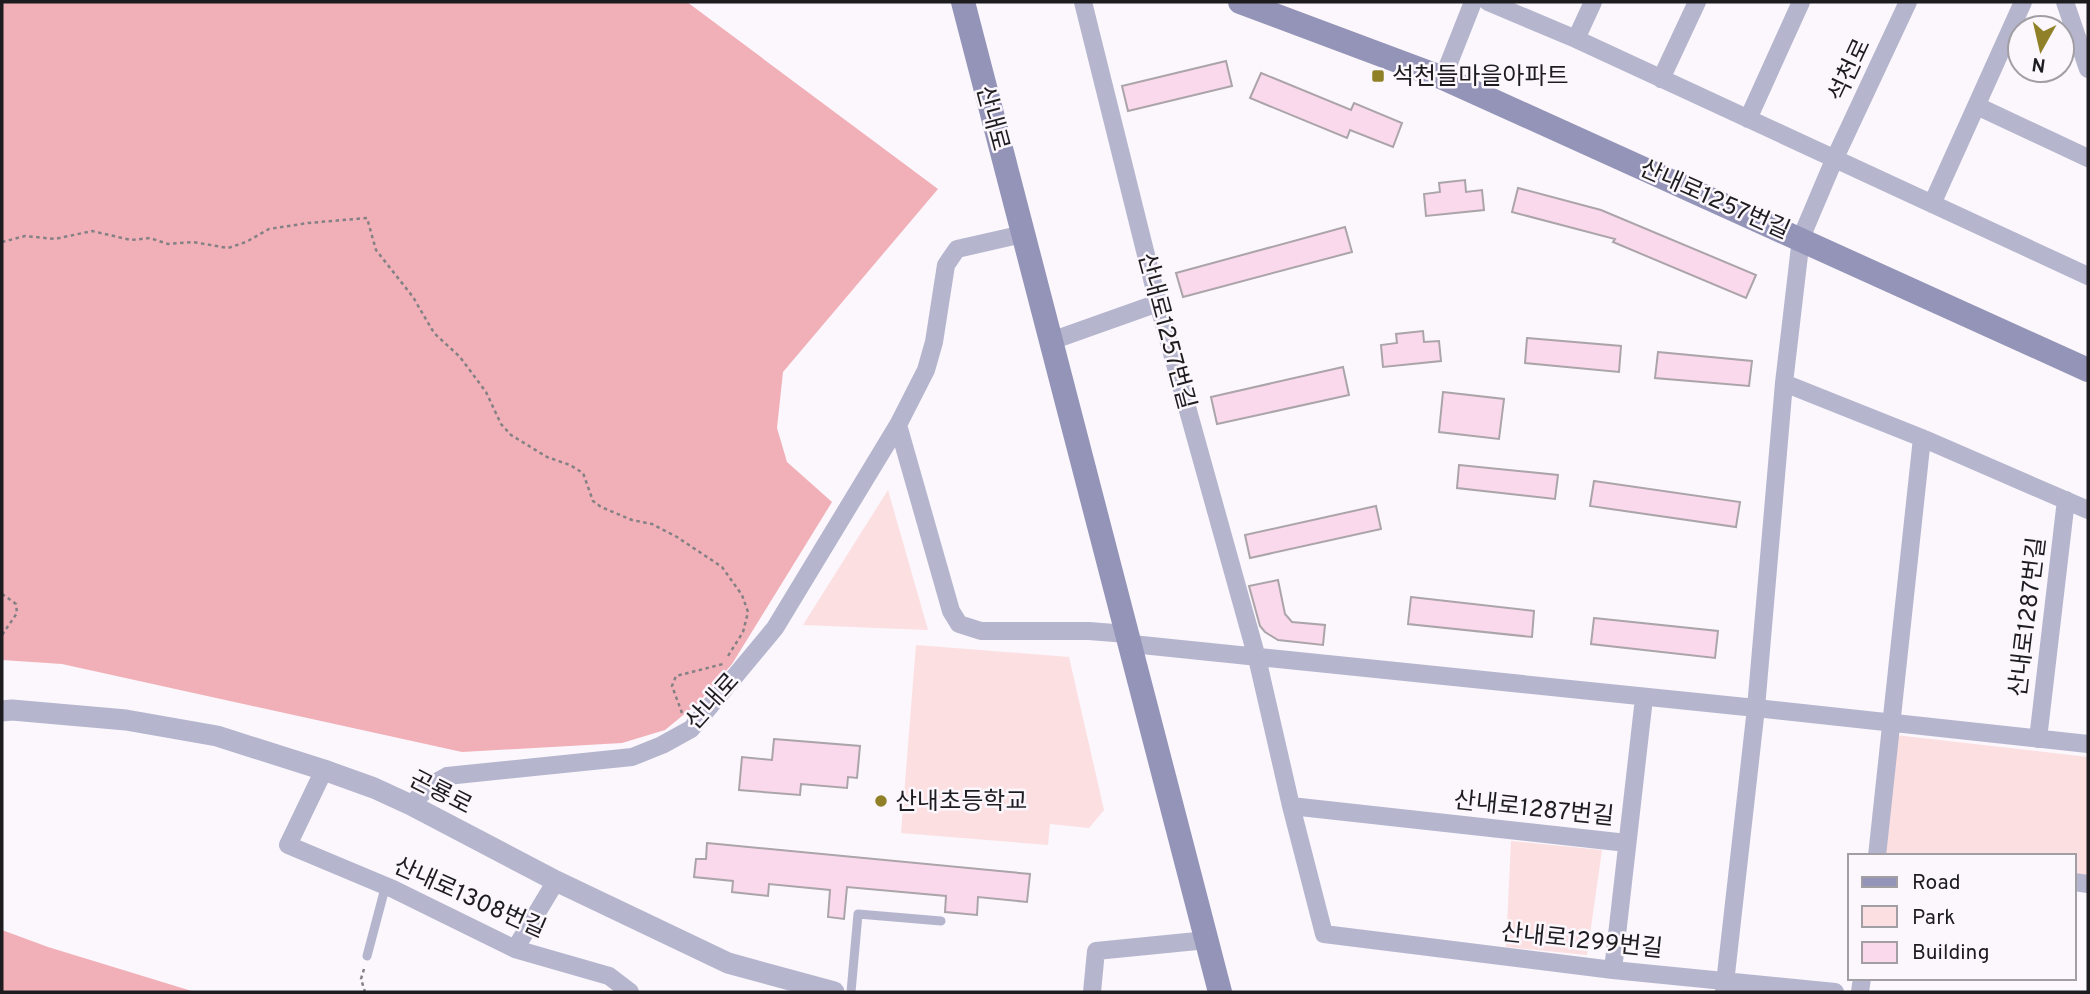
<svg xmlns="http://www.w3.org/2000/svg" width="2090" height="994" font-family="Overpass,'Noto Sans KR',sans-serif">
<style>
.green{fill:#fcdfe1}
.forest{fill:#f1b0b7}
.building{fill:#fbd9ed;stroke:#aba4a8;stroke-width:2}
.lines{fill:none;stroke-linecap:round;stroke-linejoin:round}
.path{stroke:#848185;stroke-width:2.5;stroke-dasharray:3.5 3.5;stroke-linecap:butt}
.service{stroke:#b5b5ce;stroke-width:9}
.minor{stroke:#b5b5ce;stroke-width:18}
.tertiary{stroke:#b5b5ce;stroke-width:21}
.secondary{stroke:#9494b8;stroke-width:24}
.poi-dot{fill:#908027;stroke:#fbf7fd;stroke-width:2.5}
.labels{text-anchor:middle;stroke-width:5;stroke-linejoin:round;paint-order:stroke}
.street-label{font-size:24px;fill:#1d1c1e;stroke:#fbf7fd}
.poi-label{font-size:24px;fill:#1d1c1e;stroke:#fbf7fd;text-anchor:start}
</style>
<rect width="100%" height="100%" fill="#fbf7fd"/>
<path class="green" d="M888,490L928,630L803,625Z
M916,645L1069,657L1104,810L1089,828L1050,824L1048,845L901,833Z
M1895,735L2088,757V881L2074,879V856L1881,855Z
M1511,841L1602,850L1587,955L1506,947Z"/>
<path class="forest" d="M2,2H687L938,189L783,372L777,428L787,462L832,502L732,664L698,703L665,730L622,743L462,752L62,664L2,660Z
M2,930L48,947L195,992H2Z"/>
<path class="building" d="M1226,61L1232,86L1128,111L1122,86Z
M1261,73L1351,110L1354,103L1402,123L1393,147L1350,130L1347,138L1250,98Z
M1465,180L1466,192L1482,190L1484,210L1426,216L1424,194L1440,192L1439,183Z
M1518,188L1601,210L1756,275L1746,298L1613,242L1615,239L1512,212Z
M1345,227L1352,252L1183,297L1176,273Z
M1423,331L1424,342L1439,341L1441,361L1383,367L1381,345L1397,343L1396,334Z
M1527,338L1621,346L1619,372L1525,363Z
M1658,352L1752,361L1749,386L1655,378Z
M1343,367L1349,395L1217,424L1211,397Z
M1443,392L1504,399L1499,439L1439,432Z
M1459,465L1558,475L1555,499L1457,488Z
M1594,481L1740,502L1736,527L1590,506Z
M1376,506L1381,529L1250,558L1245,535Z
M1278,580L1285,614L1292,622L1325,625L1323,645L1278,640L1265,632L1260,626L1249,586Z
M1411,597L1534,611L1532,637L1408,624Z
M1594,618L1718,631L1715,658L1591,644Z
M774,739L860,746L857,778L848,777L847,788L801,784L800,795L739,790L742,757L772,760Z
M707,843L1030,874L1027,902L978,897L977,915L945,912L946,896L847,887L844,919L828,917L830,890L769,884L768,896L732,892L733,881L694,877L696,859H706Z"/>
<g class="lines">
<path class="path" d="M2,242L25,236L55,239L92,231L131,240L150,238L168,244L193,242L228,248L246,242L269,229L308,223L367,218L376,250L413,297L434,333L460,357L486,392L501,424L511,435L547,457L570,465L583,473L593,501L601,507L632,520L652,524L677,537L722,567L742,595L748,612L743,632L728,656
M2,594L16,604L17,613L2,635
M682,713L672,686L676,676L723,664
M364,969L361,979L365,992"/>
<path class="service" d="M367,956L384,892L383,885
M851,992L858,914L941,921"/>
<path class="minor" d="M1083,2L1158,303L1257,658L1291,806L1324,934L1613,970L1835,992
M1488,2L1576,39L2088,276
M2065,2L2088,69
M1576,39L1593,2
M1443,78L1473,2
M1661,79L1697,2
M1977,106L2088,158
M1748,119L1801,2
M1932,204L2023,2
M1051,341L1158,303
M1784,383L1922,438L2088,510
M898,425L951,611L959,624L981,631H1089L1127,634L1132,644L1756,708L2088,744
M2038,739L2066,500
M324,770L288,845L393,889L515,949L609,976L630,992
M411,805L429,786L447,776L632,757L662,745L691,729L775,628L898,425L926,370L934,342L946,265L957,249L1023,234
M1291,806L1627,843
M1877,856L1922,438
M2074,882L2088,884
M515,949L556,881
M1613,970L1644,698
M1092,992L1096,951L1207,940
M1724,992L1756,708L1784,383L1801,238L1834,160L1908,2
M1860,992L1862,978"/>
<path class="tertiary" d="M2,711L12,710L126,720L217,736L324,770L374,788L411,805L556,881L728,963L834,992"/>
<path class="secondary" d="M963,2L1220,992
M1240,2L1443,78L2088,370"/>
</g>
<g class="poi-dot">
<rect x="1371" y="69" width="14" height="14" rx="3.5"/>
<circle cx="881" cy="801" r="7"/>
</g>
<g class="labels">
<g class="street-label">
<text transform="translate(1849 70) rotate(-65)" y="8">석천로</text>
<text transform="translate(993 118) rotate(75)" y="8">산내로</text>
<text transform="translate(1715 199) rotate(24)" y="8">산내로1257번길</text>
<text transform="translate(1167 331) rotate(75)" y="8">산내로1257번길</text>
<text transform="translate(2027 617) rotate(-83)" y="8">산내로1287번길</text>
<text transform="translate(712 701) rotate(-48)" y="8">산내로</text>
<text transform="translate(441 792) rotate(27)" y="8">곤룡로</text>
<text transform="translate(1534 808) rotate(6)" y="8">산내로1287번길</text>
<text transform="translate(470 897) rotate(24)" y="8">산내로1308번길</text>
<text transform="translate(1582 940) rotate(6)" y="8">산내로1299번길</text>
</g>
<g class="poi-label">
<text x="1392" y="84">석천들마을아파트</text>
<text x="895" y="809">산내초등학교</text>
</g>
</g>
<rect width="2090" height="994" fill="none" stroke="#1d1c1e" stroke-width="7"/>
<rect x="1848" y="854" width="228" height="126" fill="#fbf7fd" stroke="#a29fa4" stroke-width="2"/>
<rect x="1862" y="877" width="35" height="10" fill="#9494b8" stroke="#a29fa4" stroke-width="2"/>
<text x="1912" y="889" font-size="21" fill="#1d1c1e">Road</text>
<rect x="1862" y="906" width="35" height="21" fill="#fcdfe1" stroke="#a29fa4" stroke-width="2"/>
<text x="1912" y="924" font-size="21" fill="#1d1c1e">Park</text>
<rect x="1862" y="942" width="35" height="21" fill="#fbd9ed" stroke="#a29fa4" stroke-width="2"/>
<text x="1912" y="959" font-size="21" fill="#1d1c1e">Building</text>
<g transform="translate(2041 49) rotate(188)"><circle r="33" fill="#fbf7fd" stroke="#a29fa4" stroke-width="2"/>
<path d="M0-5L12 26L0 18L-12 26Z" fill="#908027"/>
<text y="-10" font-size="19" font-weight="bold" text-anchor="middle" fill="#1d1c1e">N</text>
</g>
</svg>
